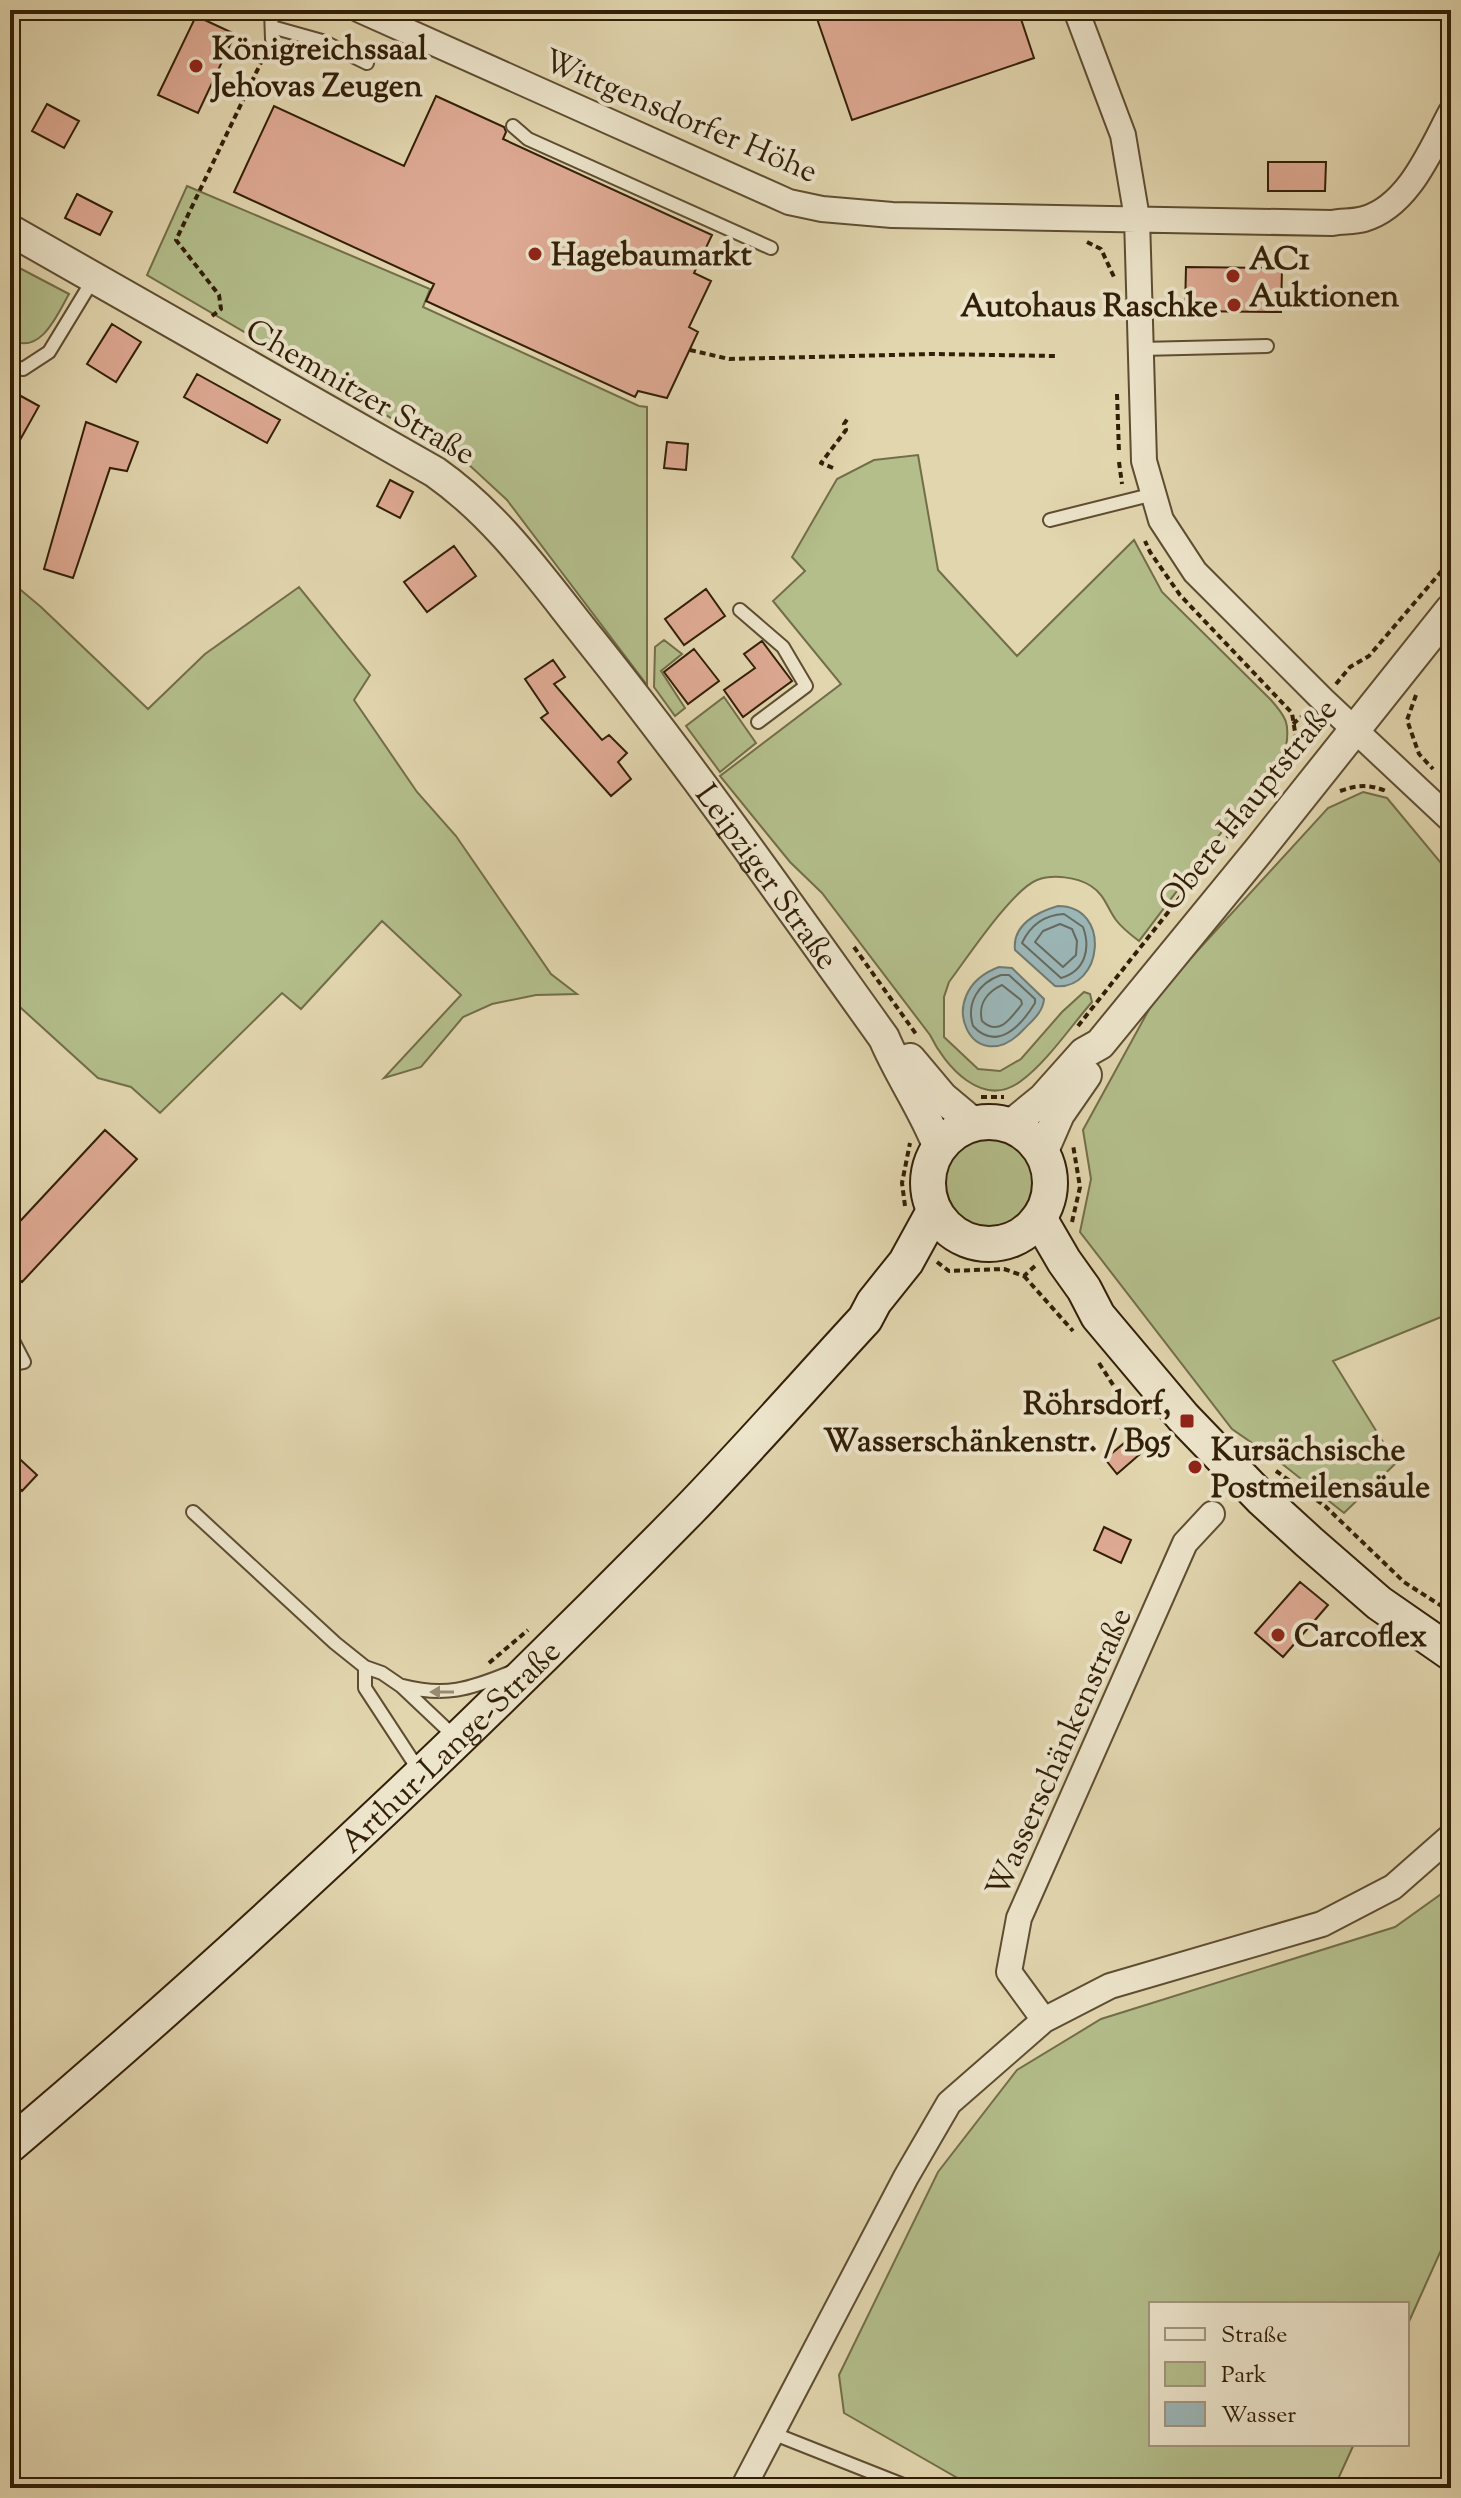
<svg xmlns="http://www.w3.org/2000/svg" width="1461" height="2498" font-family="'Sorts Mill Goudy',serif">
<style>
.green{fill:#b3be8b;stroke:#726e49;stroke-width:2}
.water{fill:#9bb6b7;stroke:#717a71;stroke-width:2}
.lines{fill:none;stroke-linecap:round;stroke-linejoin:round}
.shore{stroke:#666a5f;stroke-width:2}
.building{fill:#dfaa94;stroke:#321f07;stroke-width:2}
.service-casing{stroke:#5e4d31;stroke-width:16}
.minor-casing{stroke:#5e4d31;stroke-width:28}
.tertiary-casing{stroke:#5e4d31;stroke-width:34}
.secondary-casing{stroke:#321f07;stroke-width:38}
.path{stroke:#321f07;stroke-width:4;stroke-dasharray:6 4;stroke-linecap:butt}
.service{stroke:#ece4cb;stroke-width:12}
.minor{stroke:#ece4cb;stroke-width:24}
.tertiary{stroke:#ece4cb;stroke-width:30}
.secondary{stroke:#ece4cb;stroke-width:34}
.oneway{fill:#988b73}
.poi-dot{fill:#8f2418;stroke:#ece4cb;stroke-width:3}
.labels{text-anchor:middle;stroke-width:8;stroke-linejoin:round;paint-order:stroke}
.poi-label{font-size:32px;font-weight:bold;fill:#321f07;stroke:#ece4cb;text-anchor:start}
.street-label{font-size:32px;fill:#321f07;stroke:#ece4cb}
</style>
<rect width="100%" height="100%" fill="#e2d6af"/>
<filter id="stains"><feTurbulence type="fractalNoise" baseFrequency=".0025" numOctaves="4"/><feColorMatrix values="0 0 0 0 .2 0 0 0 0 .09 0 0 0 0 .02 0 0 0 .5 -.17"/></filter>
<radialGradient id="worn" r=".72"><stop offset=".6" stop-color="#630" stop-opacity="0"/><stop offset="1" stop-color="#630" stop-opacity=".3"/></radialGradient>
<path class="green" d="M187,186L430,289L423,307L639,406L647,407V685L507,500L466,462L147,275Z
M10,263L69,294C57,315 40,357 10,339Z
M918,455L938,570L1017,656L1134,540L1162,592L1271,700C1286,717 1290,723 1286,747L1139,941C1131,935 1122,928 1116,920C1107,908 1105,895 1091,886C1077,877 1053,874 1037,880C1012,890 967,958 949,982L944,997V1037L978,1069L1000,1071L1021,1059L1062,1012L1084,992L1090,994L1092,1002C1071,1026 1047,1062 1021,1081C983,1110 945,1066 930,1035L822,893L790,862L720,776L841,684L773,601L805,571L792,557L837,479L874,460Z
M10,581L41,607L148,709L205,654L299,587L370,675L354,700L417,792L456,836L551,974L577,994L536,995L492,1004L463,1017L421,1067L384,1078L461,995L382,921L301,1009L282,993L160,1113L131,1087L98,1078L10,998Z
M664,640L682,654L661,671L685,708L675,716L654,687L655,647Z
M724,697L756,743L720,772L686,726Z
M1363,792L1387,798L1451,875V1313L1333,1361L1396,1463L1344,1513L1281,1463L1232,1429L1080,1232L1091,1179L1083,1130L1152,1004L1167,984L1328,808Z
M943 1183a46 46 0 1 1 92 0a46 46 0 1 1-92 0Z
M1451,1887V2228L1407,2326V2304H1151V2444H1354L1334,2488H975L844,2413L839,2375L938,2172L1017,2070L1101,2019L1395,1927Z"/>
<path class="water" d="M1058,906C1112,906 1103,991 1055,986L1015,950C1012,925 1037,912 1058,906Z
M999,967L1012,968L1044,999C1043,1012 1033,1020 1024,1029C974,1084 929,993 999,967Z"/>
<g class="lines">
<path class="shore" d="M1064,914L1083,927C1091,949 1085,971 1061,978L1022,943C1030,926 1044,915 1064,914Z
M1060,924L1072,929L1077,941L1076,955L1063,967L1035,942L1043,931Z
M1001,975H1009L1035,999V1003C1021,1026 997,1052 973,1026C966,1003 978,983 1001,975Z
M1002,985L1021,1000L1022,1004C1011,1018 999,1037 982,1021C978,1004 987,992 1002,985Z"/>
</g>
<path class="building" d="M814,10H1018L1034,58L852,120Z
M196,16L235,34L198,113L158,95Z
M436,96L504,127L506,132L503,139L712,235L694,273L711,281L689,327L698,332L667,398L638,391L635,397L426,301L434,284L234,192L274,106L404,166Z
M47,104L79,121L64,148L32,131Z
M1268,162H1326L1325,191H1268Z
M77,194L112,212L100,235L65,218Z
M1186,267L1282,268L1281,312L1185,311Z
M112,324L141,342L116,382L87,364Z
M197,374L280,420L267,443L184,397Z
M10,390L39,406L10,458Z
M86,422L138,442L127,471L110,468L73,578L44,569Z
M667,442L688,444L686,470L664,468Z
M390,480L413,492L400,518L377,506Z
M454,546L476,576L427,612L404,582Z
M706,589L725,616L684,645L665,619Z
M762,641L792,681L743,717L724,690L755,668L744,654Z
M694,649L719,681L688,704L664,672Z
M553,660L565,677L554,684L602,740L609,735L627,753L618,762L631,779L611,796L541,718L548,713L525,679Z
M105,1130L137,1159L22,1282L10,1271V1232Z
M1135,1434L1147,1448L1117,1474L1105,1459Z
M10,1450L37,1475L22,1491L10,1479Z
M1104,1527L1131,1540L1121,1563L1094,1550Z
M1300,1582L1328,1605L1283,1657L1255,1633Z"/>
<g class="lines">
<g class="service-casing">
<path id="service" d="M271,10L272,39
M272,27L322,41L367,63
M513,126L528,139L771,248
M1141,349L1267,346
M10,365L23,369L49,352L94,278
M1050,520L1154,494
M740,610L783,647L806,686L758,722
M10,1335L24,1362L10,1365
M193,1512L335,1643L365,1667L382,1673L401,1686L456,1738
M365,1667V1688L420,1772
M403,1686C445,1697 470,1689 509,1673
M772,2433L911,2488"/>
</g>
<g class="minor-casing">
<path id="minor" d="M360,10L789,202L822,209L892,215L1332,223C1342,221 1354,222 1364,219C1409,206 1431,149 1451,112
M1076,10L1123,135L1137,218L1144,461L1161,520L1195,572L1323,700L1451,820
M1044,2020L1009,1972L1019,1918L1185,1543L1212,1514
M743,2488L906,2177L949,2103L1044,2020L1110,1986L1322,1924L1393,1887L1451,1836"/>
</g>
<g class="tertiary-casing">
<g id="tertiary">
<path id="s1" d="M10,230L435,472C499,517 542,580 591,641C694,770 788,904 884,1038C900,1076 924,1109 939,1148"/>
<path d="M910,1059L942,1097L973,1123"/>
<path d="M1011,1125L1043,1099L1084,1053L1100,1044L1259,850L1451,609"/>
<path d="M1042,1153L1059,1114L1086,1075"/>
</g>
</g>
<g class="secondary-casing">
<g id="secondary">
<circle cx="989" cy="1183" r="61"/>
<path d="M1039,1218L1064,1261L1084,1289L1098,1316L1183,1417L1262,1499L1309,1542L1379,1603L1451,1653"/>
<path id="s2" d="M10,2145C246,1945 472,1731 689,1510C749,1448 806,1383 865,1319L874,1302L906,1262L934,1211"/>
</g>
</g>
<path class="path" d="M1087,242L1101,249L1114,277
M212,316L221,309L219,295L176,240L266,52
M690,350L729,359L934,354L1055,356
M1117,394L1119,453
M1119,462L1122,484
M833,468L821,463L846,430L844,424L848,418
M1336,684L1350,667L1369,656L1451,560
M1416,695L1407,720L1419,754L1433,769
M1293,724L1307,712
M1340,791C1357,785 1369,784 1386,791
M1443,841L1451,850
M854,947L916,1034
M1078,1026L1288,761L1296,738L1292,713L1180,595L1150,552L1145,541
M981,1097H1004
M905,1206L902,1183L910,1143
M1072,1222L1080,1187L1073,1145
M937,1262L949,1271L1004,1269L1024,1276L1035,1266
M1024,1276L1073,1331
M1099,1363L1117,1391
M1276,1471L1325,1506L1404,1582L1451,1612
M489,1663L528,1630"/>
<use href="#service" class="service"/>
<use href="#minor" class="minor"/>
<use href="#tertiary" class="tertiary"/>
<use href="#secondary" class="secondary"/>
</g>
<defs><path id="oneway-solid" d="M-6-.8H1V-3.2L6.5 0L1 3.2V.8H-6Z" transform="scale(2)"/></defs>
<use class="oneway" href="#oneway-solid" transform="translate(442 1692) rotate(180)"/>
<g class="poi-dot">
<circle cx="196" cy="66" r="8"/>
<circle cx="535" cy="254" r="8"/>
<circle cx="1233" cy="276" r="8"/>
<circle cx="1234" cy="305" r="8"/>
<rect x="1179" y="1413" width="16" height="16" rx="4"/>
<circle cx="1195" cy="1467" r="8"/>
<circle cx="1278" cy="1635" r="8"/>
</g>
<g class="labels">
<g class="poi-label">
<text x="212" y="59">Königreichssaal<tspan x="212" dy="37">Jehovas Zeugen</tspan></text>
<text x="551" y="265">Hagebaumarkt</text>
<text x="1249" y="269">AC1<tspan x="1249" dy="37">Auktionen</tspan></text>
<text x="1218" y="316" text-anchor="end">Autohaus Raschke</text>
<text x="1171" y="1414" text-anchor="end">Röhrsdorf,<tspan x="1171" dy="37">Wasserschänkenstr. / B95</tspan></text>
<text x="1211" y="1460">Kursächsische<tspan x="1211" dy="37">Postmeilensäule</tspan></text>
<text x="1294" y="1646">Carcoflex</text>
</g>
<g class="street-label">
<text transform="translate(681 115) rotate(23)" y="11">Wittgensdorfer Höhe</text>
<text transform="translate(361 391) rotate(30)" y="11">Chemnitzer Straße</text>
<text transform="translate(1247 804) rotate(-51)" y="11">Obere Hauptstraße</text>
<text dy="11" stroke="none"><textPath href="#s1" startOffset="1014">Leipziger Straße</textPath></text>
<text dy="11" stroke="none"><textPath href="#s2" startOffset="594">Arthur-Lange-Straße</textPath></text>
<text transform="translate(1058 1752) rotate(-66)" y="11">Wasserschänkenstraße</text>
</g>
</g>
<rect width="1461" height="2498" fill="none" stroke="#e2d6af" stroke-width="40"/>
<rect x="12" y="12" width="1437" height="2474" fill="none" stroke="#321f07" stroke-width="4"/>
<rect x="20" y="20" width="1421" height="2458" fill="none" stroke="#321f07" stroke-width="2"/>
<rect x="1149" y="2302" width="260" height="144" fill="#ece4cb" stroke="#a2957d" stroke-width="2"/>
<rect x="1165" y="2328" width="40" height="12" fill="#ece4cb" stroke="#a2957d" stroke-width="2"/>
<text x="1221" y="2342" font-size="24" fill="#321f07">Straße</text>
<rect x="1165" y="2362" width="40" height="24" fill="#b3be8b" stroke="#a2957d" stroke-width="2"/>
<text x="1221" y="2382" font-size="24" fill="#321f07">Park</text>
<rect x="1165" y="2402" width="40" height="24" fill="#9bb6b7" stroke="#a2957d" stroke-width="2"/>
<text x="1221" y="2422" font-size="24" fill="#321f07">Wasser</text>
<rect width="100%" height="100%" filter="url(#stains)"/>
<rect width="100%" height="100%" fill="url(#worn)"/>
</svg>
